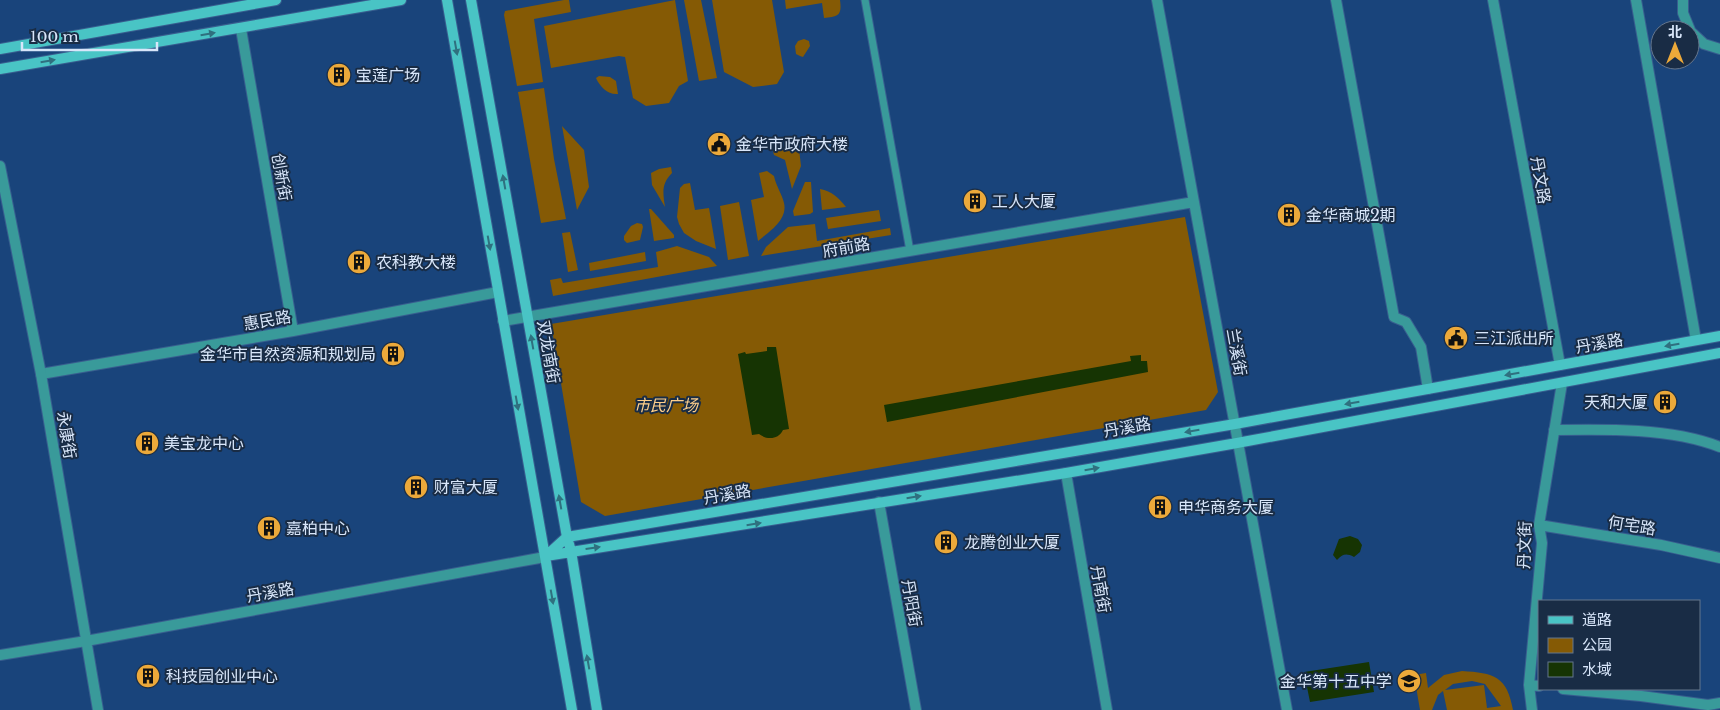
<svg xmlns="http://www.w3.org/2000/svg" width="1720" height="710" font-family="'Libre Baskerville','Noto Sans SC',serif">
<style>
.green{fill:#855a05;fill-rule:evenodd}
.water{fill:#163403}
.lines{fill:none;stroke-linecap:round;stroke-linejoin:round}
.pedestrian-casing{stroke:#385e8f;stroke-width:9}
.minor-casing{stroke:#385e8f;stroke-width:12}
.tertiary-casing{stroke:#385e8f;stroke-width:12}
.secondary-casing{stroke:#385e8f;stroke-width:12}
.pedestrian{stroke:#399a9a;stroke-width:7}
.minor{stroke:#399a9a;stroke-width:10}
.tertiary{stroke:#399a9a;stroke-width:10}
.secondary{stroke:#49c4c5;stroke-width:10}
.oneway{fill:#2f707f}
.labels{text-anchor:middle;stroke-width:4;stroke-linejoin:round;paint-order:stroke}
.poi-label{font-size:16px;fill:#d8e6fa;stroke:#192c45;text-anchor:start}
.street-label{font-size:16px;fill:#d8e6fa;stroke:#192c45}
.park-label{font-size:16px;font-style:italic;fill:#fecf8b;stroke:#192c45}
</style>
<rect width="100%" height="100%" fill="#19447b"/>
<path class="green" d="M564,0H569L571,12L534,19L543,82L517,86L504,15L505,11Z
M675,0L688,81L679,86L669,103L646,106L633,98L625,57L619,56L551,68L544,26Z
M684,0H701L717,78L699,81Z
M712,0H772L784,72L777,84L753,87L724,72Z
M785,0H840C842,15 839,17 824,18L822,3L786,9Z
M804,39L809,41L810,46L803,57L800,56L796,54L795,46L798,41Z
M599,76L610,77L616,81L618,94C608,95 600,87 596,78Z
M544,88L554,159L566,219L541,223L518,92Z
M562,126L584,150L589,187L577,210Z
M772,147L799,149L801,166L792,189L785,160L774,155Z
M671,167L672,173C661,184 663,193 665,207L652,185L651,173L659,169Z
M767,171L774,176C776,186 782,194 784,203C788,220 769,232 758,241L751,200L764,197L759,173Z
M805,182H811L813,212L810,214L794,216L793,211Z
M690,183L695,210L709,208L716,249L696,241L684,233L679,224L677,217L680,188L684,184Z
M820,189C832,191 839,198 846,207L822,210Z
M739,202L749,256L728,260L720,206Z
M649,209H651L674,235V238L654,241Z
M879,210L881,221L828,229L826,218Z
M1185,217L1218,392L1206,410L605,516L581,502L551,324Z
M637,223L642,224L643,227L640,240L627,243L624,240V236L631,226Z
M815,224L817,241L890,228L891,235L761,256L766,247L788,227Z
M570,232L578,270L568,272L562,233Z
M677,246L709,257L717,266L553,296L550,280L561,278L563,283L658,267L656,252Z
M645,252L646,261L590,271L589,263Z
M1462,671C1494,673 1507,676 1513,710H1447L1443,691L1438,695L1432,710H1420L1414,675L1426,673L1428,688L1444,675ZM1472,681L1485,684L1501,706L1487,708L1484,685L1445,690L1453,684Z"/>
<path class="water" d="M767,347H776L789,429L783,430C778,440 767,440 759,434L752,435L738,354L745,352L746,354L767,351Z
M1141,355V361H1147L1148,372L887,422L884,405L1131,361L1130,356Z
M1350,536L1358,539L1362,545L1360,552L1354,557C1346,553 1343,554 1337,560L1333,555L1339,539Z
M1369,662L1374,692L1310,702L1304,672Z"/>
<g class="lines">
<g class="pedestrian-casing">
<path id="pedestrian" d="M865,0L910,251"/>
</g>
<g class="minor-casing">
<path id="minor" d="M1336,0L1394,317L1406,322L1421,347L1428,389
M1493,0L1560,365
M1636,0L1696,340
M1683,0V13L1690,30
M241,29L293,331
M1690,31L1704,44L1720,49
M41,374L293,331L498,292
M1554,430C1606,429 1672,428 1720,447
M1066,473L1107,710
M879,502L916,710
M1539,525L1661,545L1720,558
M1529,685L1539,686
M1563,689L1641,696L1708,705L1720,703
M1532,710L1529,685L1542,543L1539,525L1562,383"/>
</g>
<g class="tertiary-casing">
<path id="tertiary" d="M1157,0L1287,710
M0,166L41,374L98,710
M503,321L1194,202
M0,655L86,641L545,557"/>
</g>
<g class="secondary-casing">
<path id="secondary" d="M447,0L572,710
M471,0L567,537L571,551L597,710
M0,49L276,0
M0,69L401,0
M546,556L1066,473L1237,443L1720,353
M545,557L567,537L1235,424L1720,336"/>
</g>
<use href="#pedestrian" class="pedestrian"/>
<use href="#minor" class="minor"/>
<use href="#tertiary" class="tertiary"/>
<use href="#secondary" class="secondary"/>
</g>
<defs><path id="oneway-solid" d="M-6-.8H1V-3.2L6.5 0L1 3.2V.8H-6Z" transform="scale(1.25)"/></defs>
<g class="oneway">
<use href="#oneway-solid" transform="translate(208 34) rotate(-10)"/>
<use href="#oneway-solid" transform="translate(456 48) rotate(80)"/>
<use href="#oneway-solid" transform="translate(48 61) rotate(-10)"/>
<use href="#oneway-solid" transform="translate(504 182) rotate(-100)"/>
<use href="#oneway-solid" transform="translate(489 243) rotate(80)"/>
<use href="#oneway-solid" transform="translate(532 342) rotate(-100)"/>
<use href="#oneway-solid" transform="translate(1672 345) rotate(170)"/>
<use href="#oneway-solid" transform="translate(1512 374) rotate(170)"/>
<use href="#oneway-solid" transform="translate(517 403) rotate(80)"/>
<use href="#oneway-solid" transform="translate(1352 403) rotate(170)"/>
<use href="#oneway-solid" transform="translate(1192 431) rotate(170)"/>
<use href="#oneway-solid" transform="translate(1092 469) rotate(-10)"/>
<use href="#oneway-solid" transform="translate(914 497) rotate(-9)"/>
<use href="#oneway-solid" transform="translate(560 502) rotate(-100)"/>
<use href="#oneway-solid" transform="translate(754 524) rotate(-9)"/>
<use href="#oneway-solid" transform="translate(593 548) rotate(-8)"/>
<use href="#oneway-solid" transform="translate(552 597) rotate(80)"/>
<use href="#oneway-solid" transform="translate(588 662) rotate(-100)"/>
</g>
<defs>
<g id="building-disc" transform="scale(1.25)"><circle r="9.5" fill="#eca93a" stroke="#192c45"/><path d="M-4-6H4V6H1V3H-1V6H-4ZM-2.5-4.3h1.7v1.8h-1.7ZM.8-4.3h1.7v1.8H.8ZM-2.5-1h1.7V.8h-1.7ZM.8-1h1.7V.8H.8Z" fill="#111"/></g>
<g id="civic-disc" transform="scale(1.25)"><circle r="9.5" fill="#eca93a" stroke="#192c45"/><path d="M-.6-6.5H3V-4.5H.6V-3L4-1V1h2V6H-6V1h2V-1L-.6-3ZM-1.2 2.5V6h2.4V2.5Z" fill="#111"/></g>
<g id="school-disc" transform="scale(1.25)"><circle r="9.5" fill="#eca93a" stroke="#192c45"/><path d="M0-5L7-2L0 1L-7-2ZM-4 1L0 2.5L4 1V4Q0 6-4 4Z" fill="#111"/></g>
</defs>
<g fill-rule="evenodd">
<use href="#building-disc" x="339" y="75"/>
<use href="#civic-disc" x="719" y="144"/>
<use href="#building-disc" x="975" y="201"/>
<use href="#building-disc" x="1289" y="215"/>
<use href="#building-disc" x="359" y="262"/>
<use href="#civic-disc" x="1456" y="338"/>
<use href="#building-disc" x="393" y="354"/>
<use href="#building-disc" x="1665" y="402"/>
<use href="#building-disc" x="147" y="443"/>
<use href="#building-disc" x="416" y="487"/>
<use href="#building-disc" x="1160" y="507"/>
<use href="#building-disc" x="269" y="528"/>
<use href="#building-disc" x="946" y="542"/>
<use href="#building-disc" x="148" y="676"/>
<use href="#school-disc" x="1409" y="681"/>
</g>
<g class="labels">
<g class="poi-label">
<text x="356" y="81">宝莲广场</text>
<text x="736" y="150">金华市政府大楼</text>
<text x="992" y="207">工人大厦</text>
<text x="1306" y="221">金华商城2期</text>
<text x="376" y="268">农科教大楼</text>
<text x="1474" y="344">三江派出所</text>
<text x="376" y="360" text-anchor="end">金华市自然资源和规划局</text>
<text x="1648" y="408" text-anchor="end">天和大厦</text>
<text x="164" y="449">美宝龙中心</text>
<text x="434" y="493">财富大厦</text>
<text x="1178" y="513">申华商务大厦</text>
<text x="286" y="534">嘉柏中心</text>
<text x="964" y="548">龙腾创业大厦</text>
<text x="166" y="682">科技园创业中心</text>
<text x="1392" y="687" text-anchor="end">金华第十五中学</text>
</g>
<g class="street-label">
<text transform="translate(282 177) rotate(80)" y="6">创新街</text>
<text transform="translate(1541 180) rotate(80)" y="6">丹文路</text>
<text transform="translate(846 247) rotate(-10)" y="6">府前路</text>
<text transform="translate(267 320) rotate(-10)" y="6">惠民路</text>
<text transform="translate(1599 343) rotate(-10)" y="6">丹溪路</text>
<text transform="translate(549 352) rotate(80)" y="6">双龙南街</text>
<text transform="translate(1237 352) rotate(80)" y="6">兰溪街</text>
<text transform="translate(1127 427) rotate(-10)" y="6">丹溪路</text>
<text transform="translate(67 435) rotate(81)" y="6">永康街</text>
<text transform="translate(727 494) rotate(-10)" y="6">丹溪路</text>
<text transform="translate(1632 525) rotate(9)" y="6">何宅路</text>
<text transform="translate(1524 545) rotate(-88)" y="6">丹文街</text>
<text transform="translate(1101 589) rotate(80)" y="6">丹南街</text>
<text transform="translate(270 592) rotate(-10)" y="6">丹溪路</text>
<text transform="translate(912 603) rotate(80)" y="6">丹阳街</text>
</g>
<g class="park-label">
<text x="666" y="411">市民广场</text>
</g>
</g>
<rect x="1538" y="600" width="162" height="90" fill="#192c45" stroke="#65768d"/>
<rect x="1548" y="616" width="25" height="8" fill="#49c4c5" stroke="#65768d"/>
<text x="1582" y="625" font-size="15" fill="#d8e6fa">道路</text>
<rect x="1548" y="638" width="25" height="15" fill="#855a05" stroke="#65768d"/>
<text x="1582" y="650" font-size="15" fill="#d8e6fa">公园</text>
<rect x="1548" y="662" width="25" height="15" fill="#163403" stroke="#65768d"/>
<text x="1582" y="675" font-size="15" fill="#d8e6fa">水域</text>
<g transform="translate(1675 45)"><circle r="24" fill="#192c45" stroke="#65768d"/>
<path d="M0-4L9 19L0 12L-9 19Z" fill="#eca93a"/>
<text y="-8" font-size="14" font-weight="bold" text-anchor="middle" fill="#d8e6fa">北</text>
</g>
<path d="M22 42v8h135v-8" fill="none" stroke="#d8e6fa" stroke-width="2.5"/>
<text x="30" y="42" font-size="15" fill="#d8e6fa" stroke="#192c45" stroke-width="4" paint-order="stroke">100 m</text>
</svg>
